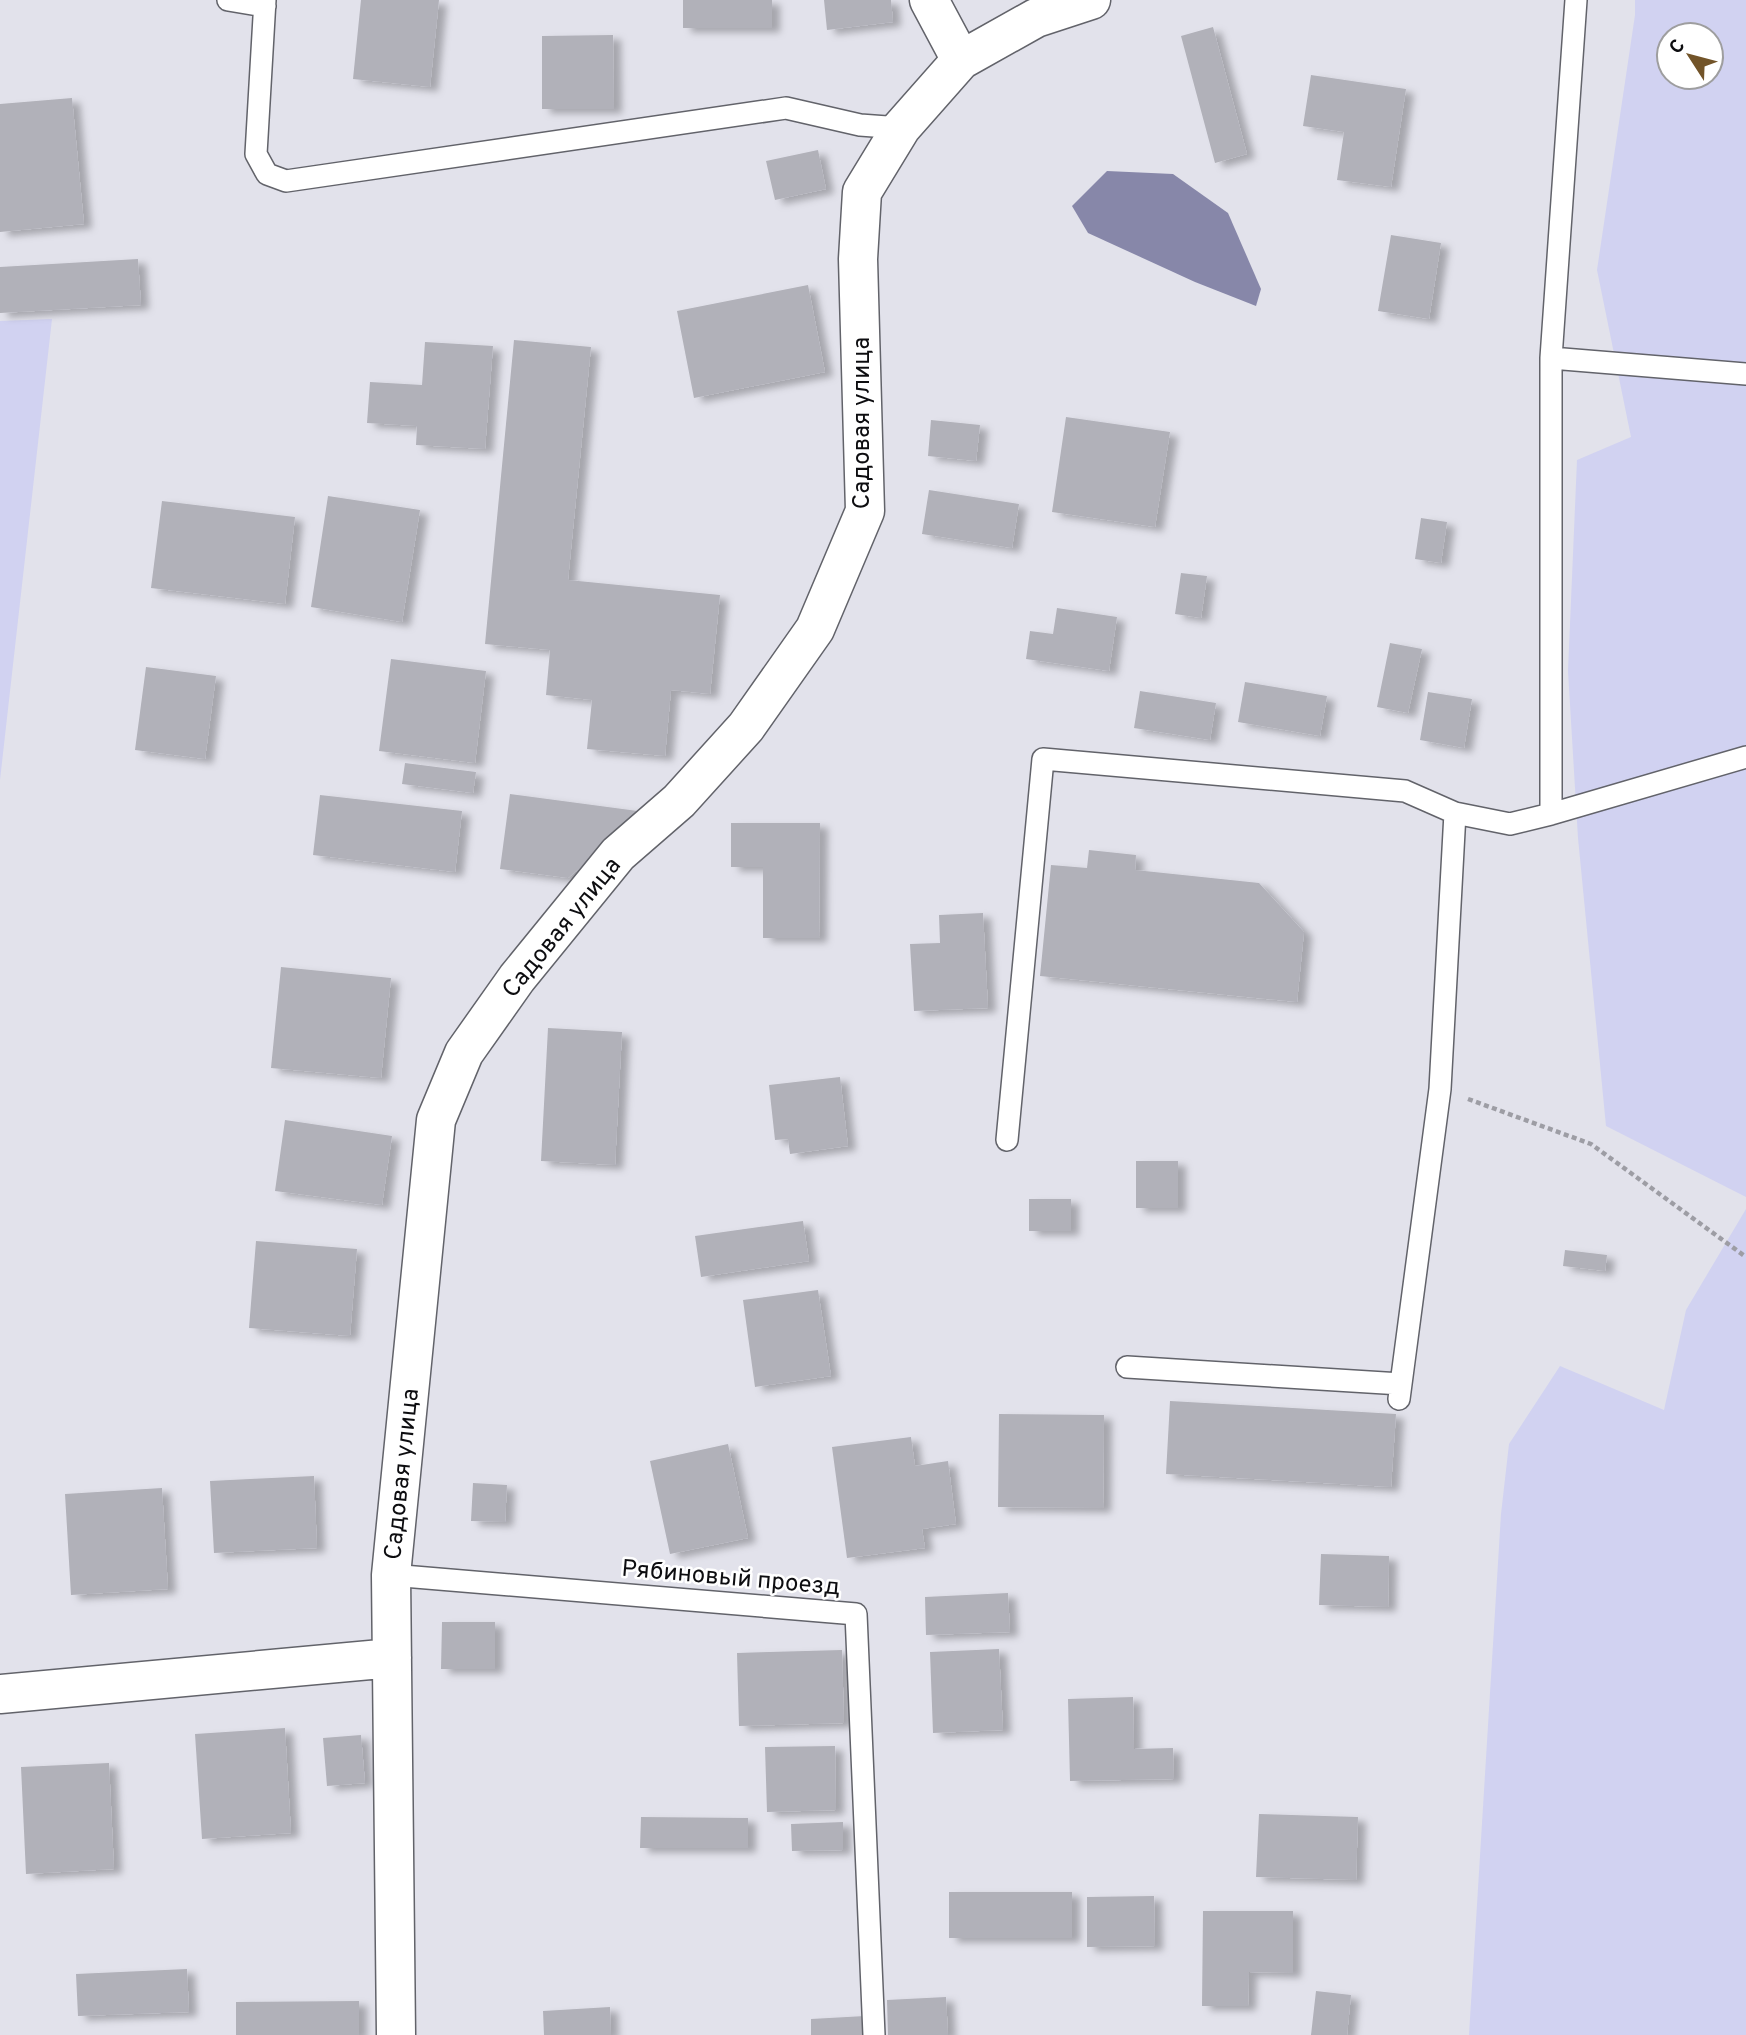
<svg xmlns="http://www.w3.org/2000/svg" width="1746" height="2035" font-family="Overpass,sans-serif">
<style>
.green{fill:#d1d2f1;fill-rule:evenodd}
.water{fill:#8787a9}
.building{fill:#b1b1b9;filter:url(#shadow)}
.lines{fill:none;stroke-linecap:round;stroke-linejoin:round}
.lane-casing{stroke:#62636a;stroke-width:24}
.street-casing{stroke:#62636a;stroke-width:41}
.path{stroke:#9d9da4;stroke-width:4.5;stroke-dasharray:5 3.5;stroke-linecap:butt}
.lane{stroke:#fff;stroke-width:21}
.street{stroke:#fff;stroke-width:38}
.labels{text-anchor:middle;stroke-width:5;stroke-linejoin:round;paint-order:stroke}
.street-label{font-size:24px;fill:#0d0d10;stroke:#fff}
</style>
<defs>
<filter id="shadow"><feDropShadow dx="8" dy="4.5" stdDeviation="3.5" flood-color="#0004"/></filter>
</defs>
<rect width="100%" height="100%" fill="#e2e2eb"/>
<path class="green" d="M1635,0H1746V1197L1606,1126L1578,838L1568,671L1577,460L1631,437L1597,270L1635,15ZM1669,35H1711V77H1669Z
M52,319L0,780V321Z
M1746,1209V2035H1469L1501,1514L1509,1444L1560,1366L1664,1410L1686,1310Z"/>
<path class="water" d="M1107,171L1173,174L1228,213L1261,289L1256,306L1195,282L1088,233L1072,206Z"/>
<path class="building" d="M361,0H439L430,87L353,79Z
M683,0H772V28H683Z
M824,0H891L893,22L827,30Z
M1213,27L1247,154L1215,163L1181,36Z
M613,35L614,109H542V36Z
M1311,75L1406,89L1391,187L1337,180L1344,132L1303,126Z
M72,98L84,224L0,232V104Z
M818,150L826,189L775,200L766,161Z
M1391,235L1441,243L1429,319L1378,311Z
M138,259L141,305L0,313V267Z
M808,285L825,372L694,398L677,311Z
M514,340L591,347L568,580L720,595L710,694L671,690L665,756L587,749L592,700L546,695L550,650L485,644Z
M425,342L493,346L485,449L416,445L417,426L367,423L370,382L422,385Z
M1066,417L1170,432L1155,527L1052,512Z
M931,420L980,425L976,461L928,456Z
M929,490L1019,504L1012,548L922,534Z
M328,496L420,510L402,622L311,607Z
M162,501L295,517L285,604L151,588Z
M1421,518L1447,522L1441,563L1415,559Z
M1181,573L1207,576L1201,618L1175,614Z
M1057,608L1117,617L1109,671L1026,659L1030,631L1053,634Z
M1390,643L1422,649L1408,713L1377,707Z
M391,659L486,671L475,763L379,751Z
M146,667L216,676L205,759L135,750Z
M1245,682L1327,696L1320,736L1238,722Z
M1140,691L1216,703L1210,740L1134,728Z
M1428,692L1472,699L1464,748L1420,740Z
M405,763L476,772L473,793L402,784Z
M510,794L645,812L568,878L500,869Z
M320,795L462,811L455,872L313,855Z
M731,823H820L819,938H763V867H731Z
M1089,850L1136,855L1135,870L1259,883L1304,932L1297,1002L1040,976L1051,865L1087,868Z
M983,913L988,1008L914,1011L910,944L940,943L939,915Z
M281,967L391,978L381,1078L271,1068Z
M548,1028L622,1032L615,1165L541,1161Z
M840,1077L848,1146L790,1154L788,1139L775,1140L769,1085Z
M285,1120L392,1136L382,1205L275,1191Z
M1136,1161H1178V1208H1136Z
M1029,1199H1071V1231H1029Z
M803,1221L809,1261L701,1277L695,1236Z
M256,1241L357,1249L350,1336L249,1328Z
M1565,1250L1607,1255L1605,1271L1563,1266Z
M818,1290L831,1376L755,1387L743,1300Z
M1170,1401L1396,1414L1391,1487L1166,1474Z
M999,1414L1104,1415L1103,1508L998,1507Z
M911,1437L915,1466L948,1461L956,1524L922,1529L925,1548L847,1558L832,1447Z
M728,1444L748,1538L670,1554L650,1461Z
M314,1476L317,1548L214,1553L210,1481Z
M473,1483L507,1485L505,1522L471,1521Z
M162,1488L168,1589L71,1595L65,1494Z
M1321,1554L1389,1556L1388,1607L1319,1605Z
M1008,1593L1010,1632L926,1635L925,1597Z
M442,1622H495V1669H441Z
M999,1649L1003,1730L933,1733L930,1652Z
M842,1650L844,1723L739,1726L737,1653Z
M1133,1697L1134,1749L1173,1748L1174,1779L1070,1781L1068,1699Z
M285,1728L291,1833L202,1839L195,1734Z
M361,1735L365,1783L327,1786L323,1738Z
M835,1746L836,1810L767,1812L765,1747Z
M109,1763L114,1869L26,1874L21,1767Z
M1259,1814L1358,1817L1356,1880L1256,1877Z
M641,1817L748,1818V1848H640Z
M843,1822V1850L792,1851L791,1824Z
M949,1892H1072V1938H949Z
M1154,1896L1155,1946L1087,1947V1897Z
M1203,1911H1293V1973L1249,1972L1248,2006H1202Z
M187,1969L189,2012L78,2016L76,1974Z
M1316,1991L1351,1995L1347,2035H1311Z
M946,1997L948,2035H888L887,2000Z
M359,2001V2035H236V2002Z
M610,2007L611,2035H544L543,2011Z
M865,2016L866,2035H811V2019Z"/>
<g class="lines">
<g class="lane-casing">
<path id="lane" d="M228,0L265,6
M265,0L256,154L267,174L286,181L786,108L860,125L901,128
M1551,358L1746,374
M1551,814L1746,757
M1007,1140L1043,759L1405,791L1455,813
M1127,1367L1401,1384
M1399,1399L1440,1089L1455,813L1510,824L1551,814V358L1576,0
M391,1575L856,1614L874,2035"/>
</g>
<g class="street-casing">
<path id="street" d="M929,0L961,60
M0,1694L392,1658
M396,2035L391,1575L436,1120L464,1053L517,978L618,854L679,801L746,727L815,629L865,511L858,259L862,192L901,128L961,60L1036,18L1091,0"/>
</g>
<path class="path" d="M1468,1099L1591,1144L1746,1257"/>
<use href="#lane" class="lane"/>
<use href="#street" class="street"/>
</g>
<g class="labels">
<g class="street-label">
<text transform="translate(861 423) rotate(-90)" y="8">Садовая улица</text>
<text transform="translate(561 927) rotate(-51)" y="8">Садовая улица</text>
<text transform="translate(401 1474) rotate(-84)" y="8">Садовая улица</text>
<text transform="translate(731 1577) rotate(5)" y="8">Рябиновый проезд</text>
</g>
</g>
<g transform="translate(1690 56) rotate(306)"><circle r="33" fill="#ffffff" stroke="#9e9e9f" stroke-width="2"/>
<path d="M0-5L12 26L0 18L-12 26Z" fill="#725429"/>
<text y="-10" font-size="19" font-weight="bold" text-anchor="middle" fill="#0d0d10">С</text>
</g>
</svg>
